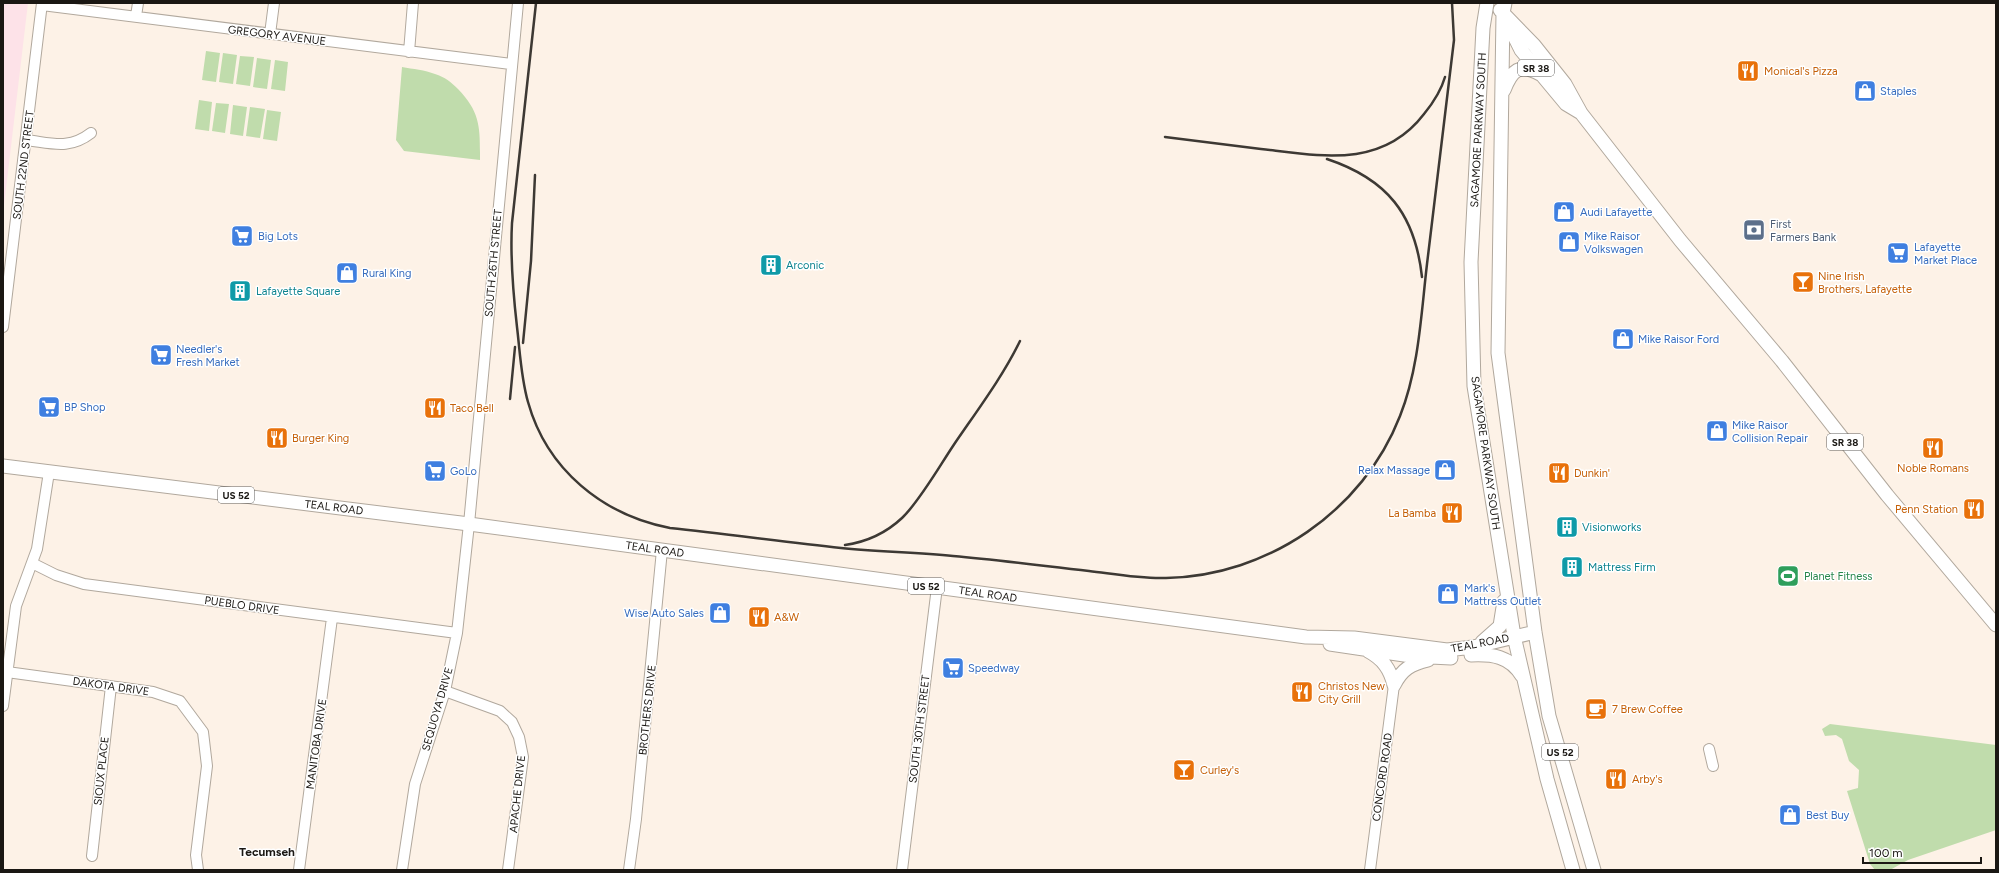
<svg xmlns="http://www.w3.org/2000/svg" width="1999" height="873" font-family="Figtree,sans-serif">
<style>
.education{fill:#fde2e8}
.green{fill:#c0dcac}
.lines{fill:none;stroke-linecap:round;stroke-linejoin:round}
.minor-casing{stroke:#b1a89d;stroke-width:12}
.major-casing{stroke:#b1a89d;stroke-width:15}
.minor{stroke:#fff;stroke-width:10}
.major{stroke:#fff;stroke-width:13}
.rail{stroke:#3d3934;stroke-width:2.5}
.labels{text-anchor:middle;stroke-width:3;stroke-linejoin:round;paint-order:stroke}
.shield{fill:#fff;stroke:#5f5d5a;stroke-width:1}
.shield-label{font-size:10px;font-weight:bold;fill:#1a1713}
.street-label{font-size:11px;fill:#1a1713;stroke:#fff}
.food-label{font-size:11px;fill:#c56008;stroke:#fff;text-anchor:start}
.shop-label{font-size:11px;fill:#366cbe;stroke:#fff;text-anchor:start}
.service-label{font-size:11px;fill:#4e5e75;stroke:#fff;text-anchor:start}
.culture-label{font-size:11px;fill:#0d838f;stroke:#fff;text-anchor:start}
.leisure-label{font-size:11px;fill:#27864d;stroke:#fff;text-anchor:start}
.neighbourhood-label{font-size:12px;font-weight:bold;fill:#1a1713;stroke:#fff}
</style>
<rect width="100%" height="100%" fill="#fdf2e7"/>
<path class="education" d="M3,3H28L3,214Z"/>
<path class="green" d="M206,51L220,53L216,82L202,80Z
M223,53L237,55L233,84L219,82Z
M240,56L254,57L250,86L236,84Z
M257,58L271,60L267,89L253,87Z
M275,60L288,62L285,91L271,89Z
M402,67C413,69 425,70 435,74C445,77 451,82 458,89C481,113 480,128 480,160L404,151L396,140Z
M199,100L212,102L209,131L195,129Z
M216,103L229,104L225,133L212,131Z
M233,105L247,107L243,136L230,134Z
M250,107L265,109L260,138L246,136Z
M267,110L281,112L277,141L263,139Z
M1830,724L1996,745V830L1908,860L1890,870H1875L1870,864L1847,791L1858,788L1859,770L1849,761L1842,739L1836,735L1825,736L1822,729Z"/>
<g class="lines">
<g class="minor-casing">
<path id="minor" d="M42,5L511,64
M136,16L138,3
M270,34L274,3
M409,52L413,3
M26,140C52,143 69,150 91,133
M3,327L42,3
M32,563L56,575L84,584L457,633
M7,672L153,692L180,701L203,732L207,766L196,855L198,870
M445,691L500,711L512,722L519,737L523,757L508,870
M3,706L16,606L37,549L49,472
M1709,749L1713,766
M92,856L111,686
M299,870L332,618
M402,870L415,784L445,691L457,633L469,524L518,3
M629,870L636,819L662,550
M902,870L937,587
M1370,870L1394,685"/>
</g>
<g class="major-casing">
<path id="major" d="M1487,3L1483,28L1471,262L1474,386L1514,636L1547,779L1573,870
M1505,3L1503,13L1498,353L1535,632L1549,716L1594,870
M1500,10L1534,45L1565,84L1581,113L1680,240L1782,361L1887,495L1996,625
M1507,22L1521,50L1566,104L1581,113
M1504,90C1512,70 1519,63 1540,74
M3,466L469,524L1306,637L1354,638L1447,650L1473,647L1535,632
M1482,642L1500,626L1504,601
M1330,644L1411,656L1451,658
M1368,651C1383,659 1390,669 1394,685
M1471,655C1492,654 1510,656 1522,676
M1394,685C1402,669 1411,664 1428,660"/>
</g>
<use href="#minor" class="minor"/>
<use href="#major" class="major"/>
<path class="rail" d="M536,3L512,223C510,258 513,292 517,327C520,352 521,378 528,402C547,470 603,515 670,528C727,534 784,542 841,548C878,552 916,552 953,556C999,560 1044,566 1089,571C1114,574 1140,579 1166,578C1268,576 1363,511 1400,416C1419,368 1421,315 1427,264C1436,190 1445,115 1454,40L1452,3
M1165,137C1197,141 1229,145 1261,149C1321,156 1382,169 1424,114C1433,103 1441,91 1445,77
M1327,159C1387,179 1415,214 1422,277
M523,343L531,261L535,175
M510,399L515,347
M845,545C866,542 886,533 902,518C919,502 939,467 953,446C976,412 1002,378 1020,341"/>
</g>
<defs>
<g id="restaurant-square" transform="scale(1.15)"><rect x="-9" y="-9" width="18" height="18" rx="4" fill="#e8710a" stroke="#fff"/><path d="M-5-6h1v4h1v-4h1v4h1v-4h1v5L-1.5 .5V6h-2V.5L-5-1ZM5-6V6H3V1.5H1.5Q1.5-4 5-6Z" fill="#fff"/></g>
<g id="shop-square" transform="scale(1.15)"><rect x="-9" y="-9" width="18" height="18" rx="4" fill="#3f7fe0" stroke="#fff"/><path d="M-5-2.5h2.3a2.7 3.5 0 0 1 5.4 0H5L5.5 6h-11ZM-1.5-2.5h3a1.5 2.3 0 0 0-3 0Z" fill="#fff"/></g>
<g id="bank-square" transform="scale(1.15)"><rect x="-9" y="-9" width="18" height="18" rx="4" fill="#5c6f8a" stroke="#fff"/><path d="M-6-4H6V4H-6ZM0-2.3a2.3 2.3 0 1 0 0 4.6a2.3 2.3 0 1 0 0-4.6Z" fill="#fff"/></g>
<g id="supermarket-square" transform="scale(1.15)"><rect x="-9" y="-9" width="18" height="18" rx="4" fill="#3f7fe0" stroke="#fff"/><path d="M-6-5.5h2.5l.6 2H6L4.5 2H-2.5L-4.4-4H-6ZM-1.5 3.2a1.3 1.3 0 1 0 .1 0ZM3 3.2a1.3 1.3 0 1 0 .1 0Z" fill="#fff"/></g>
<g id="building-square" transform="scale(1.15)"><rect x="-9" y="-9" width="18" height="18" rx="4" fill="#0f9aa8" stroke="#fff"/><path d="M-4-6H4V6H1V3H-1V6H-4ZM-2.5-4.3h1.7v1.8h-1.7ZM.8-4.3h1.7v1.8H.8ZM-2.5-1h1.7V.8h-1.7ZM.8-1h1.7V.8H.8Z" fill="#fff"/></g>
<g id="bar-square" transform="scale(1.15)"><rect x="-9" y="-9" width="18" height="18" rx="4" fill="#e8710a" stroke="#fff"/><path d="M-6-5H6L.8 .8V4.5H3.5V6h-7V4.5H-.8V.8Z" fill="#fff"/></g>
<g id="stadium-square" transform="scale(1.15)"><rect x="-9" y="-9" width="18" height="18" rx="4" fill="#2e9e5b" stroke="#fff"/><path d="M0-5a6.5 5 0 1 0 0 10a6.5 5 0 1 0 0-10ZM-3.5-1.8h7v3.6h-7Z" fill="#fff"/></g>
<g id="cafe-square" transform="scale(1.15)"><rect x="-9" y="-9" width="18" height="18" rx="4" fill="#e8710a" stroke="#fff"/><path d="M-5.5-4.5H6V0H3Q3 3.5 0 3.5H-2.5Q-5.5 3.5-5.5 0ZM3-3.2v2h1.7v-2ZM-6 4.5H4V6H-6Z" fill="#fff"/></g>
</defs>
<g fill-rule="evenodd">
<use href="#restaurant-square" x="1748" y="71"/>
<use href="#shop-square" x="1865" y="91"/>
<use href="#shop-square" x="1564" y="212"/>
<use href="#bank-square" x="1754" y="230"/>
<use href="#supermarket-square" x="242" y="236"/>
<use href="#shop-square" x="1569" y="242"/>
<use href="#supermarket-square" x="1898" y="253"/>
<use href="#building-square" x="771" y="265"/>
<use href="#shop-square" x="347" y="273"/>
<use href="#bar-square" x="1803" y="282"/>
<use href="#building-square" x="240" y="291"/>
<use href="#shop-square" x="1623" y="339"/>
<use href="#supermarket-square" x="161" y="355"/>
<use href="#supermarket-square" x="49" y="407"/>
<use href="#restaurant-square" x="435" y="408"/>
<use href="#shop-square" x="1717" y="431"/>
<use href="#restaurant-square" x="277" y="438"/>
<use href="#restaurant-square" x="1933" y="448"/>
<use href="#shop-square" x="1445" y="470"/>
<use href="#supermarket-square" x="435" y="471"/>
<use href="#restaurant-square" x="1559" y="473"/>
<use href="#restaurant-square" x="1974" y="509"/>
<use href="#restaurant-square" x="1452" y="513"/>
<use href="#building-square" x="1567" y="527"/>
<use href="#building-square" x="1572" y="567"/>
<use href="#stadium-square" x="1788" y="576"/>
<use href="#shop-square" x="1448" y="594"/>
<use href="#shop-square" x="720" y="613"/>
<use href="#restaurant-square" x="759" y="617"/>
<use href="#supermarket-square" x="953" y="668"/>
<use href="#restaurant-square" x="1302" y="692"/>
<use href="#cafe-square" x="1596" y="709"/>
<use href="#bar-square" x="1184" y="770"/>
<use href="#restaurant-square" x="1616" y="779"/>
<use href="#shop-square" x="1790" y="815"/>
</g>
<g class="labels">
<g class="shield">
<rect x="1518" y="60" width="36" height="16" rx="3"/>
<rect x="1827" y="434" width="36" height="16" rx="3"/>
<rect x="218" y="487" width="36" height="16" rx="3"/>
<rect x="908" y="578" width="36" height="16" rx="3"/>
<rect x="1542" y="744" width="36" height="16" rx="3"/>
</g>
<g class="shield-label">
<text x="1536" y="72">SR 38</text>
<text x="1845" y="446">SR 38</text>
<text x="236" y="499">US 52</text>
<text x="926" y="590">US 52</text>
<text x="1560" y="756">US 52</text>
</g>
<g class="street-label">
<text transform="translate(277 35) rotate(7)" y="4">GREGORY AVENUE</text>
<text transform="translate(1478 130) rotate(-87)" y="4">SAGAMORE PARKWAY SOUTH</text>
<text transform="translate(23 165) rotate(-83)" y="4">SOUTH 22ND STREET</text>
<text transform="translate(493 263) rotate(-85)" y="4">SOUTH 26TH STREET</text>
<text transform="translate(1486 453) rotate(82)" y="4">SAGAMORE PARKWAY SOUTH</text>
<text transform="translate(334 507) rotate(7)" y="4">TEAL ROAD</text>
<text transform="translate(655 549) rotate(8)" y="4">TEAL ROAD</text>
<text transform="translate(988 594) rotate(8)" y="4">TEAL ROAD</text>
<text transform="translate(242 605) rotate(8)" y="4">PUEBLO DRIVE</text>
<text transform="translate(1480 643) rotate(-11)" y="4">TEAL ROAD</text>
<text transform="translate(111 686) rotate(8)" y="4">DAKOTA DRIVE</text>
<text transform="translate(437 709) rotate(-74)" y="4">SEQUOYA DRIVE</text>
<text transform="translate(647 710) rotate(-84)" y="4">BROTHERS DRIVE</text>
<text transform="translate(919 729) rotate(-83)" y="4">SOUTH 30TH STREET</text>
<text transform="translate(316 744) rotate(-82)" y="4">MANITOBA DRIVE</text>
<text transform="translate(101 771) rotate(-84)" y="4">SIOUX PLACE</text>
<text transform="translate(1382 777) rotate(-82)" y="4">CONCORD ROAD</text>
<text transform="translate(517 794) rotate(-84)" y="4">APACHE DRIVE</text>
</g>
<g class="food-label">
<text x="1764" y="75">Monical's Pizza</text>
<text x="1818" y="280">Nine Irish<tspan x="1818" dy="13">Brothers, Lafayette</tspan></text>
<text x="450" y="412">Taco Bell</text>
<text x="292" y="442">Burger King</text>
<text x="1933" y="472" text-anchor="middle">Noble Romans</text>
<text x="1574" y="477">Dunkin'</text>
<text x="1958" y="513" text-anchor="end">Penn Station</text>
<text x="1436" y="517" text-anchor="end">La Bamba</text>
<text x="774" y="621">A&amp;W</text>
<text x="1318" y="690">Christos New<tspan x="1318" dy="13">City Grill</tspan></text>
<text x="1612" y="713">7 Brew Coffee</text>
<text x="1200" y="774">Curley's</text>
<text x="1632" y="783">Arby's</text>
</g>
<g class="shop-label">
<text x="1880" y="95">Staples</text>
<text x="1580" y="216">Audi Lafayette</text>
<text x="258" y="240">Big Lots</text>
<text x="1584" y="240">Mike Raisor<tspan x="1584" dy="13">Volkswagen</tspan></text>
<text x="1914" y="251">Lafayette<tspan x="1914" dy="13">Market Place</tspan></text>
<text x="362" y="277">Rural King</text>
<text x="1638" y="343">Mike Raisor Ford</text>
<text x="176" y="353">Needler's<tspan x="176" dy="13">Fresh Market</tspan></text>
<text x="64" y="411">BP Shop</text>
<text x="1732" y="429">Mike Raisor<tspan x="1732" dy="13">Collision Repair</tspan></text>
<text x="1430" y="474" text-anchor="end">Relax Massage</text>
<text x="450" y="475">GoLo</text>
<text x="1464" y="592">Mark's<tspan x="1464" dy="13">Mattress Outlet</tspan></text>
<text x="704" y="617" text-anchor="end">Wise Auto Sales</text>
<text x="968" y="672">Speedway</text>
<text x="1806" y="819">Best Buy</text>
</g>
<g class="service-label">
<text x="1770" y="228">First<tspan x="1770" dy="13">Farmers Bank</tspan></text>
</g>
<g class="culture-label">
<text x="786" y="269">Arconic</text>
<text x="256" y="295">Lafayette Square</text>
<text x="1582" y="531">Visionworks</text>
<text x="1588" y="571">Mattress Firm</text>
</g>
<g class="leisure-label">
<text x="1804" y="580">Planet Fitness</text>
</g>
<g class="neighbourhood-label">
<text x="267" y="856">Tecumseh</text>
</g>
</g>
<rect width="1999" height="873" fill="none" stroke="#1a1713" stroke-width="8"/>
<path d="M1863 857v6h118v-6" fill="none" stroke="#1a1713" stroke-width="2"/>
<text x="1869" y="857" font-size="12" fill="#1a1713" stroke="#ffffff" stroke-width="3" paint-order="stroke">100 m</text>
</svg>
